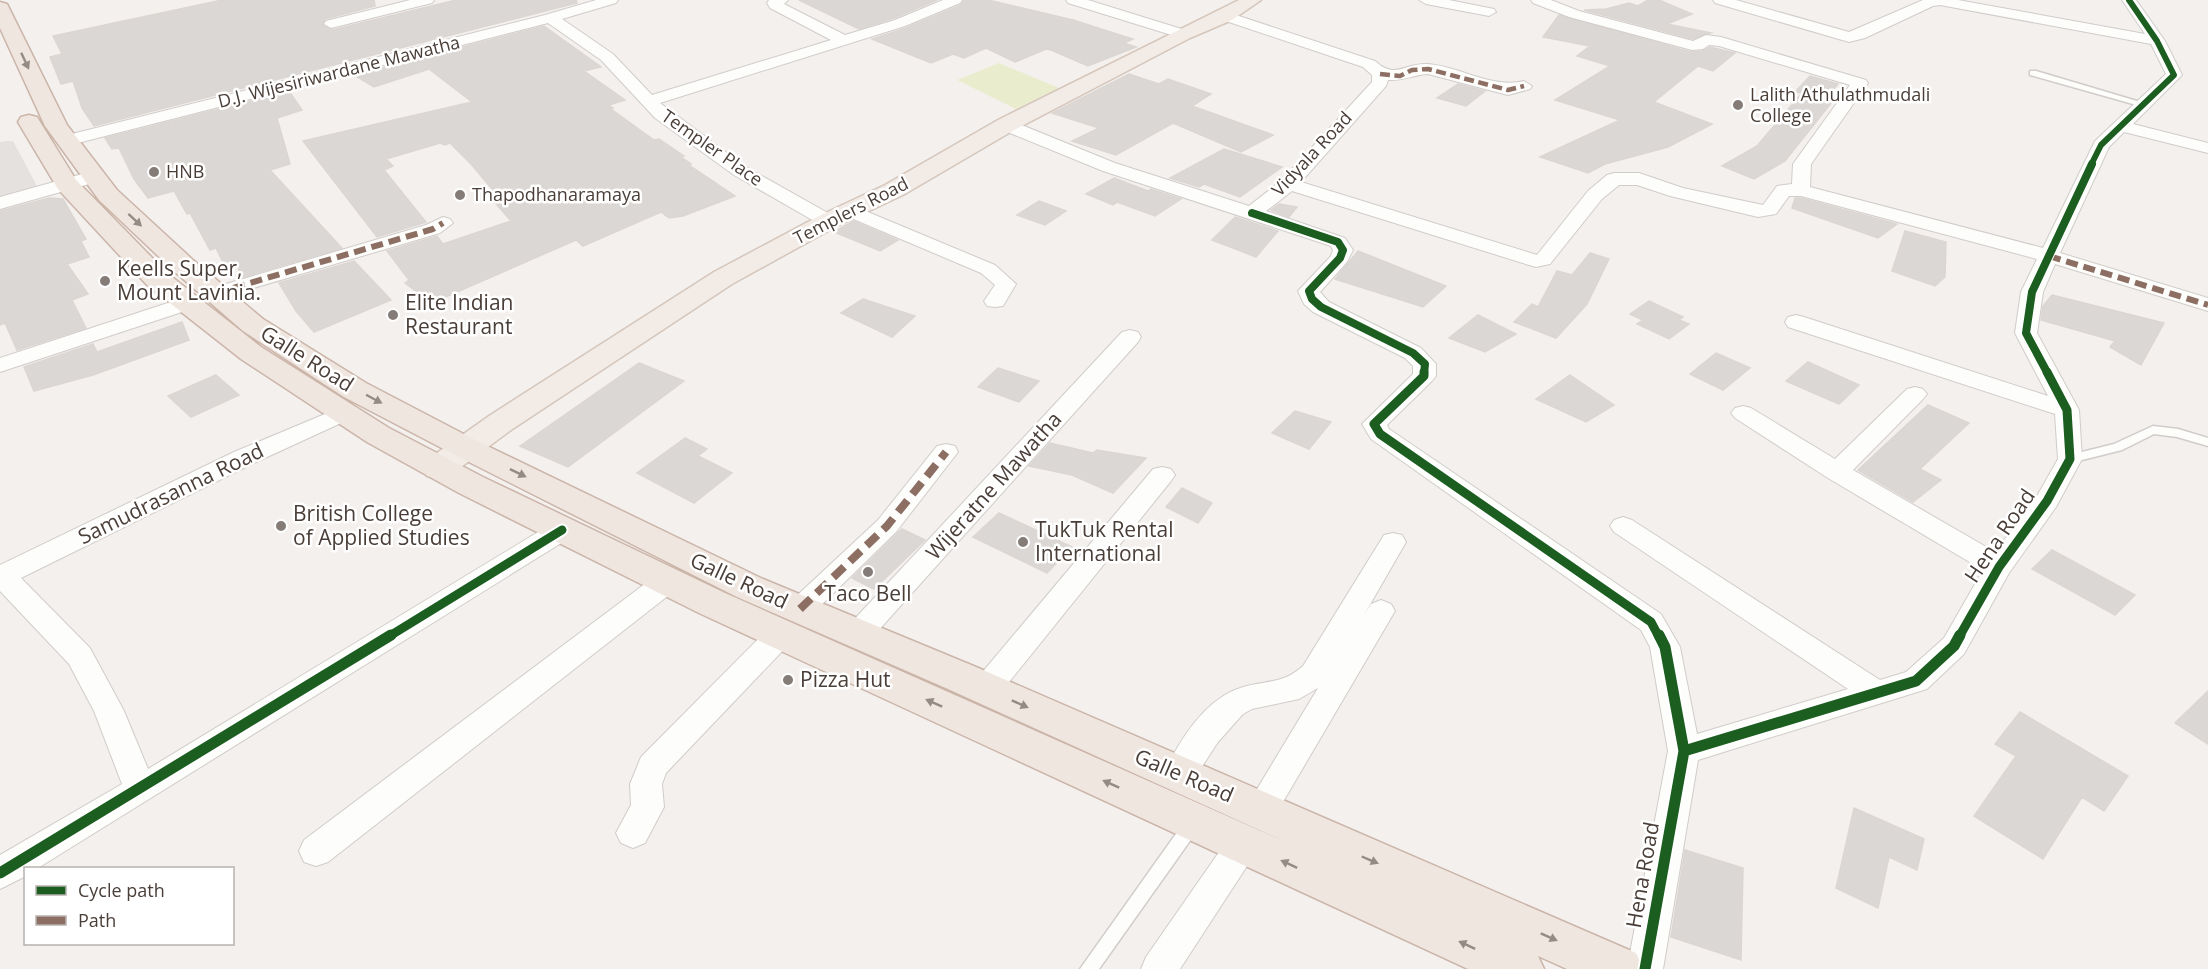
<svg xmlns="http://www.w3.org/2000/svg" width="2208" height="969" font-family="'Open Sans',sans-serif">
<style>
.green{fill:#e9edce}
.parking{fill:#e5e1df}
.building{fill:#dbd7d4;stroke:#dcd6d3;stroke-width:1.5}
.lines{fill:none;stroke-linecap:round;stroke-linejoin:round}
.service-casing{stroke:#d0ccca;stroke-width:3}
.minor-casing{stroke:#d0ccca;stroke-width:2}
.primary-casing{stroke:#d5c6bb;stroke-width:3}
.trunk-casing{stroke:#cbb5a9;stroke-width:3}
.service{fill:#fdfdfc;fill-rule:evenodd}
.minor{fill:#fdfdfc;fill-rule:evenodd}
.primary{fill:#f2ebe6;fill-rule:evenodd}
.trunk{fill:#f0e6e0;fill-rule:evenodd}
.quiet-far2{stroke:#8d6e63;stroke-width:4.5;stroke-dasharray:10 4.5;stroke-linecap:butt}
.quiet-far1{stroke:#8d6e63;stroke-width:6;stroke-dasharray:12 6;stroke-linecap:butt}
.quiet{stroke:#8d6e63;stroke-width:8;stroke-dasharray:15 8;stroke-linecap:butt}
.cycleway-far3-casing{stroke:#fff;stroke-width:8}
.cycleway-far2-casing{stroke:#fff;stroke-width:10}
.cycleway-far1-casing{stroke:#fff;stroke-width:13}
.cycleway-casing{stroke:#fff;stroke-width:15}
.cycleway-far3{stroke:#1b5e20;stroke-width:6}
.cycleway-far2{stroke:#1b5e20;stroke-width:8}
.cycleway-far1{stroke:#1b5e20;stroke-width:9}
.cycleway{stroke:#1b5e20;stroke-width:11}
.oneway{fill:#958a84}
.poi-dot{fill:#857c78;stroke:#fff;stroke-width:2}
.labels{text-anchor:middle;stroke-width:5;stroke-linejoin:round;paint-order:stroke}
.far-street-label{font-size:18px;fill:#4a3e38;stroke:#fff}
.far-poi-label{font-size:18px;fill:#4a3e38;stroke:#fff;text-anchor:start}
.poi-label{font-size:21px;fill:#4a3e38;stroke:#fff;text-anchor:start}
.street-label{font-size:21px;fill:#4a3e38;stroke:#fff}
</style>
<rect width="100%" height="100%" fill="#f3f0ee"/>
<path class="green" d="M999,63L1059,88L1016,109L957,80Z"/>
<path class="parking" d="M6,141H13L38,188L0,200V142Z"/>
<path class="building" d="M222,0H374L375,6L325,19L322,25L332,30L456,0H576L577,3L94,126L82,108L73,81L61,84L50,57L62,54L53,36Z
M799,0H937L894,18L859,29Z
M964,0H988L1073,20L1133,39L1124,43L1136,47L1088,66L1051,50L1046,49L1015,62L986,48L964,58L953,54L931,63L872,39L906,28L961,5Z
M1648,0H1659L1692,14L1667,24L1711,33L1693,39L1584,10L1606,9L1629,3L1638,6Z
M1559,15L1691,52L1703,51L1710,47L1735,53L1713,71L1698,66L1654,102L1712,124L1668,147L1605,164L1588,173L1540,157L1620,120L1555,100L1610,66L1577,56L1590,46L1543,37Z
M544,26L601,67L584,71L625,100L609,105L613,108L611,109L654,140L659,139L684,156L681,157L691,164L689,165L735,196L683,216L669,218L661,212L583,246L576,240L432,303L405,283L409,280L387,251L437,236L443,244L511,221L490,197L497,195L471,164L450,143L445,145L440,143L386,159L393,166L384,170L426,222L377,237L303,141L472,102L429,69L374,87L354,75Z
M1129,74L1159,84L1168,79L1211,94L1192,106L1273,135L1241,152L1173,123L1116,155L1072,141L1099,128L1052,113Z
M1810,76L1838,84L1824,100L1832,102L1785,161L1754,179L1722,166L1757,146L1802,93L1795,92Z
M1458,84L1485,91L1466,106L1437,98Z
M289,91L302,110L277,118L290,164L270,170L342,248L243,277L235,263L225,266L216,248L210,250L190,213L187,214L174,191L148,198L134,179L119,148L112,149L105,138Z
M1224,149L1282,167L1240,197L1204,184L1199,187L1170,178Z
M1114,178L1148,191L1151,189L1181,199L1155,216L1117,202L1113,205L1086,194Z
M49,198L63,199L86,239L81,241L89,257L67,264L88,294L72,300L86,328L17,350L5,323L0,325V211Z
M1795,198H1801L1897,224L1878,238L1792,208Z
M1039,201L1066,211L1045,225L1017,215Z
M1279,204L1297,207L1289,217L1271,210Z
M1235,217L1278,231L1256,257L1212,240Z
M853,221L898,240L880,251L834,232Z
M1905,231L1946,242L1945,277L1935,286L1892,271Z
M1358,251L1446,286L1423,307L1335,279Z
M1590,253L1609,259L1587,304L1556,338L1514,322L1532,304L1538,307L1557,271L1572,275Z
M354,261L391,300L314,332L296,311L279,283Z
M2052,295L2164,323L2141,365L2110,347L2115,341L2041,320L2043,306Z
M863,299L915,316L892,337L841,313Z
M1649,301L1683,317L1679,320L1689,324L1669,339L1637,324L1643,320L1630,314Z
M1478,315L1516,334L1485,352L1449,338Z
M182,322L189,340L93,375L34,391L24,367L93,344L97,352Z
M1716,353L1750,368L1723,390L1690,374Z
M1808,362L1859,385L1839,404L1786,381Z
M639,363L684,381L568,467L520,446Z
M998,368L1039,381L1019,402L978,387Z
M216,375L239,395L191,417L168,396Z
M1570,375L1614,405L1586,422L1536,399Z
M1928,405L1969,423L1920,469L1941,480L1913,502L1858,470Z
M1295,411L1331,422L1309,449L1272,433Z
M685,438L707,449L698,456L732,473L694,503L637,473Z
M1050,443L1093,453L1097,450L1146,458L1113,493L1072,475L1029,466Z
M1182,488L1212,503L1198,523L1166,507Z
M999,513L1072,547L1047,573L973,537Z
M902,529L925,540L874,589L852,578Z
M2052,550L2135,595L2115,615L2032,569Z
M2208,691V744L2175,723Z
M2020,712L2128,776L2104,811L2082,797L2043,859L1974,816L2016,756L1995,744Z
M1854,808L1924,839L1917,870L1889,857L1878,908L1836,888Z
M1685,850L1743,868L1741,960L1671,937Z"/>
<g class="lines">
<g class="service-casing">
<path id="service" d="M2030,71H2036L2147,104L2140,106L2030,75Z
M2153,426L2178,429L2208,438V446L2177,437L2154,434L2122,450L2070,463L2064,459L2066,456L2114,444Z
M1191,819L1197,821L1199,826L1197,831L1099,969H1080L1185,821Z"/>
</g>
<g class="minor-casing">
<path id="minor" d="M410,0H434L432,3L331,28L324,24L326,21Z
M596,0H618L616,3L562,19L613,54L652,95L831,40L770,8L767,3L769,0H788L784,4L845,35L895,20L943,0H962L960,3L905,26L660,103L746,167L835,217L838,221L835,225H821L734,175L655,118L601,60L548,23L66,146L60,145L57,141L60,137L545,15Z
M1066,0H1088L1188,31L1191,34L1183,39L1178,37L1068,3Z
M1419,0H1449L1494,9L1496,12L1489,16L1426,4Z
M1531,0H1551L1579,11L1693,41L1706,35L1721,37L1866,80L1868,83L1811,164L1810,187L2043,248L2095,141L2166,74L2151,44L1940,5L1933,6L1865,38L1849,42L1715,3L1713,0H1736L1849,32L1923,0H1958L2145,34L2122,0H2136L2165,41L2182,75L2133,124L2208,143V153L2124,132L2109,147L2060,253L2208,298V311L2055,264L2043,292L2037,333L2079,410L2082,459L2056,507L2009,573L1964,654L1927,689L1698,760L1663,969H1627L1668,751L1650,647L1641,630L1371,439L1362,424L1413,374V366L1405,358L1313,312L1304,304L1298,291L1331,256L1333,250L1331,246L1103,171L1000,129L997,125L1000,121H1012L1115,163L1249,206L1282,180L1372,82V75L1363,67L1220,19L1218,16L1220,13H1230L1375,61C1396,80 1403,63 1427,64C1460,66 1491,89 1524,81L1532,86L1530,89L1508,95L1428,74C1413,75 1403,81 1388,80L1386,86L1301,182L1537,255L1588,191L1607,175L1614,173H1639L1683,188L1763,205L1777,186L1792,184L1793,164L1850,85L1719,46L1709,45L1703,49L1692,50L1569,17L1533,3ZM1619,185H1637L1670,196L1758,217L1776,214L1789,196H1801L2037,259L2021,292L2015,333L2048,396L1804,317L1796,315L1788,317L1785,322L1788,327L2055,414L2058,459L2037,496L1995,552L1853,470L1923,399L1927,394L1923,389L1915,387L1907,389L1835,459L1751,408L1743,406L1735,408L1731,413L1735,418L1828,478L1983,570L1944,638L1906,672L1880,680L1632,520L1623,517L1614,520L1610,526L1614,532L1848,689L1697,734L1680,647L1661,614L1389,429L1387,425L1432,381L1436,376V364L1421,348L1329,302L1320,292L1347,262L1353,250L1345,238L1266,211L1292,191L1529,265L1536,267L1550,264L1602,199Z
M93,171L100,173L102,177L100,181L0,209V197Z
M851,205L995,265L1016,284L1003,306L995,307L987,306L984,301L995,285L981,273L844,215L841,211L844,207Z
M443,217L450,219L453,223L440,233L223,297L216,299L209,297L205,293L209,289L426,225Z
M186,297L194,298L197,303L194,308L0,372V358Z
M1130,330L1138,332L1141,337L1138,342L868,642L858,645L848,642L844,634L848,626L1122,332Z
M344,406L352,408L356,413L352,418L252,464L21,578L90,648L124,711L148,769L553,523L562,521L571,523L575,530L571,537L38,868H26V876L0,889V855L122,784L94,711L69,664L0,591V565L234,452Z
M946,444L955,446L958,452L896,532L810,616L800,620L790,616L786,609L790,602L878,520L937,446Z
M1162,467L1171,469L1175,475L1171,481L997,697L986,701L975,697L971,689L975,681L1153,469Z
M1393,533L1402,535L1406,542L1364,615L1371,604L1381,600L1391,604L1395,611L1273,819L1261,823L1249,819L1245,809L1318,688L1299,699L1252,709L1243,714L1218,742L1190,785L1179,789L1168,785L1163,775C1179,741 1205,698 1243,687C1267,680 1283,684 1303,666L1384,535Z
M668,571L678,574L682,581L678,588L328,862L316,866L304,862L299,851L304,840L658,574Z
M781,623L791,626L795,634L791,642L666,773L662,784L664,807L645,843L633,848L621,843L616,833L631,805L630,784L641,757L771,626Z
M1245,828L1257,832L1262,843L1180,969H1141L1146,957L1233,832Z"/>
</g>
<g class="primary-casing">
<path id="primary" d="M1239,0H1261L1232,20L1190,38L1014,130L903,195L837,226L732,284L511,430L449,476L438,479L427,476L422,468L427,460L489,416L714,272L819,216L885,185L998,120Z"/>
</g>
<g class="trunk-casing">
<path id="trunk" d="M0,2L7,4L9,8L67,125L117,190L193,260L263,319L366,383L477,441L763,579L976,667L1636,953L1643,969H1567L1538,956L1544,969H1468L699,613L459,493L367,442L241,359L147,285L58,189L18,122L21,117L29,115L37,117L76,180L167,273L261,347L389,428L483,477L725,593L1288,843L948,689L737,597L455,455L344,397L243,331L175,272L99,200L45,126L0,28Z"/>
</g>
<use href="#service" class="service"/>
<use href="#minor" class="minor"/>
<use href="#primary" class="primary"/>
<use href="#trunk" class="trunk"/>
<path class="quiet-far2" d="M1380,74L1400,76L1412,70L1428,69L1508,90L1524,86"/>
<path class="quiet-far1" d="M2049,256L2208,305
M216,293L433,229L443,223"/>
<path class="quiet" d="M800,609L887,526L946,452"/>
<g class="cycleway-far3-casing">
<path id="cycleway-far3" d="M2091,165L2101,145L2174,75L2157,41L2129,0"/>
</g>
<g class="cycleway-far2-casing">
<path id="cycleway-far2" d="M1252,213L1338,242L1343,250L1340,258L1309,291L1312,299L1321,307L1413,353L1425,364L1424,374
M2048,374L2026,333L2032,292L2092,164"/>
</g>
<g class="cycleway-far1-casing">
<path id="cycleway-far1" d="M1424,372V376L1374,424L1380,434L1651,622L1659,637
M388,637L562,530
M1959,637L1999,567L2047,501L2070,459L2067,410L2047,372"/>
</g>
<g class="cycleway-casing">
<path id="cycleway" d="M1684,751L1916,681L1954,646L1960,635
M0,873L391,635
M1645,969L1684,751L1665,647L1659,635"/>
</g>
<use href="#cycleway-far3" class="cycleway-far3"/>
<use href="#cycleway-far2" class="cycleway-far2"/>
<use href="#cycleway-far1" class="cycleway-far1"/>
<use href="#cycleway" class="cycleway"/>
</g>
<defs><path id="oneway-solid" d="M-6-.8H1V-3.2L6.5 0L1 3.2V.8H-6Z" transform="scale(1.5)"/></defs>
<g class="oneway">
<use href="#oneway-solid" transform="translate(25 61) rotate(65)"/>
<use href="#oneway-solid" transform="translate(135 220) rotate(43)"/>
<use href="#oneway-solid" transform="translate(374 399) rotate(28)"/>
<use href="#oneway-solid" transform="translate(518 473) rotate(26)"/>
<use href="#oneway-solid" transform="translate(934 703) rotate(-156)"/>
<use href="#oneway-solid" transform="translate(1020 704) rotate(24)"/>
<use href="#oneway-solid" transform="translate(1111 784) rotate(-156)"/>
<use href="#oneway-solid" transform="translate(1370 860) rotate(23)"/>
<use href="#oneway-solid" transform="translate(1289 864) rotate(-155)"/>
<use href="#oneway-solid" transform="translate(1549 937) rotate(24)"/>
<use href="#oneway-solid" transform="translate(1467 945) rotate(-155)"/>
</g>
<g class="poi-dot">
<circle cx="1738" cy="105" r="6"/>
<circle cx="154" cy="172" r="6"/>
<circle cx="460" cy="195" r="6"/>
<circle cx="105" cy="281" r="6"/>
<circle cx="393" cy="315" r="6"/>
<circle cx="281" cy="526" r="6"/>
<circle cx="1023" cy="542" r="6"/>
<circle cx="868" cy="572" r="6"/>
<circle cx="788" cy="680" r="6"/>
</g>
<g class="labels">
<g class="far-street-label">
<text transform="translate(339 72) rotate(-14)" y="6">D.J. Wijesiriwardane Mawatha</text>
<text transform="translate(712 148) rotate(35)" y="6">Templer Place</text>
<text transform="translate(1312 154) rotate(-47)" y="6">Vidyala Road</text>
<text transform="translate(851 211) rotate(-27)" y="6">Templers Road</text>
</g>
<g class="far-poi-label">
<text x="1750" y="101">Lalith Athulathmudali<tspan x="1750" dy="21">College</tspan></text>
<text x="166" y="178">HNB</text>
<text x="472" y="201">Thapodhanaramaya</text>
</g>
<g class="poi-label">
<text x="117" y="276">Keells Super,<tspan x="117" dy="24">Mount Lavinia.</tspan></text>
<text x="405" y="310">Elite Indian<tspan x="405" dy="24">Restaurant</tspan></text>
<text x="293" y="521">British College<tspan x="293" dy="24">of Applied Studies</tspan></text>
<text x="1035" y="537">TukTuk Rental<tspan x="1035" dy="24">International</tspan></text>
<text x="868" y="601" text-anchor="middle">Taco Bell</text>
<text x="800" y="687">Pizza Hut</text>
</g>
<g class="street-label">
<text transform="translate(307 359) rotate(32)" y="7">Galle Road</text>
<text transform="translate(994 486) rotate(-48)" y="7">Wijeratne Mawatha</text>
<text transform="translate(171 494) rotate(-26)" y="7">Samudrasanna Road</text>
<text transform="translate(2000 536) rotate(-56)" y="7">Hena Road</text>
<text transform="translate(739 581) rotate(25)" y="7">Galle Road</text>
<text transform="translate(1184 776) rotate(23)" y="7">Galle Road</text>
<text transform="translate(1643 875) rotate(-80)" y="7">Hena Road</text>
</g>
</g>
<rect x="24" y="867" width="210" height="78" fill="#ffffff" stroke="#b7b2af" stroke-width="1.5"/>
<rect x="36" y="886" width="30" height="9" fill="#1b5e20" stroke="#b7b2af" stroke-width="1.5"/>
<text x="78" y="897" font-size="18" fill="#4a3e38">Cycle path</text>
<rect x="36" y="916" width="30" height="9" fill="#8d6e63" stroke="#b7b2af" stroke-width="1.5"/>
<text x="78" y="927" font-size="18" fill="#4a3e38">Path</text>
</svg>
